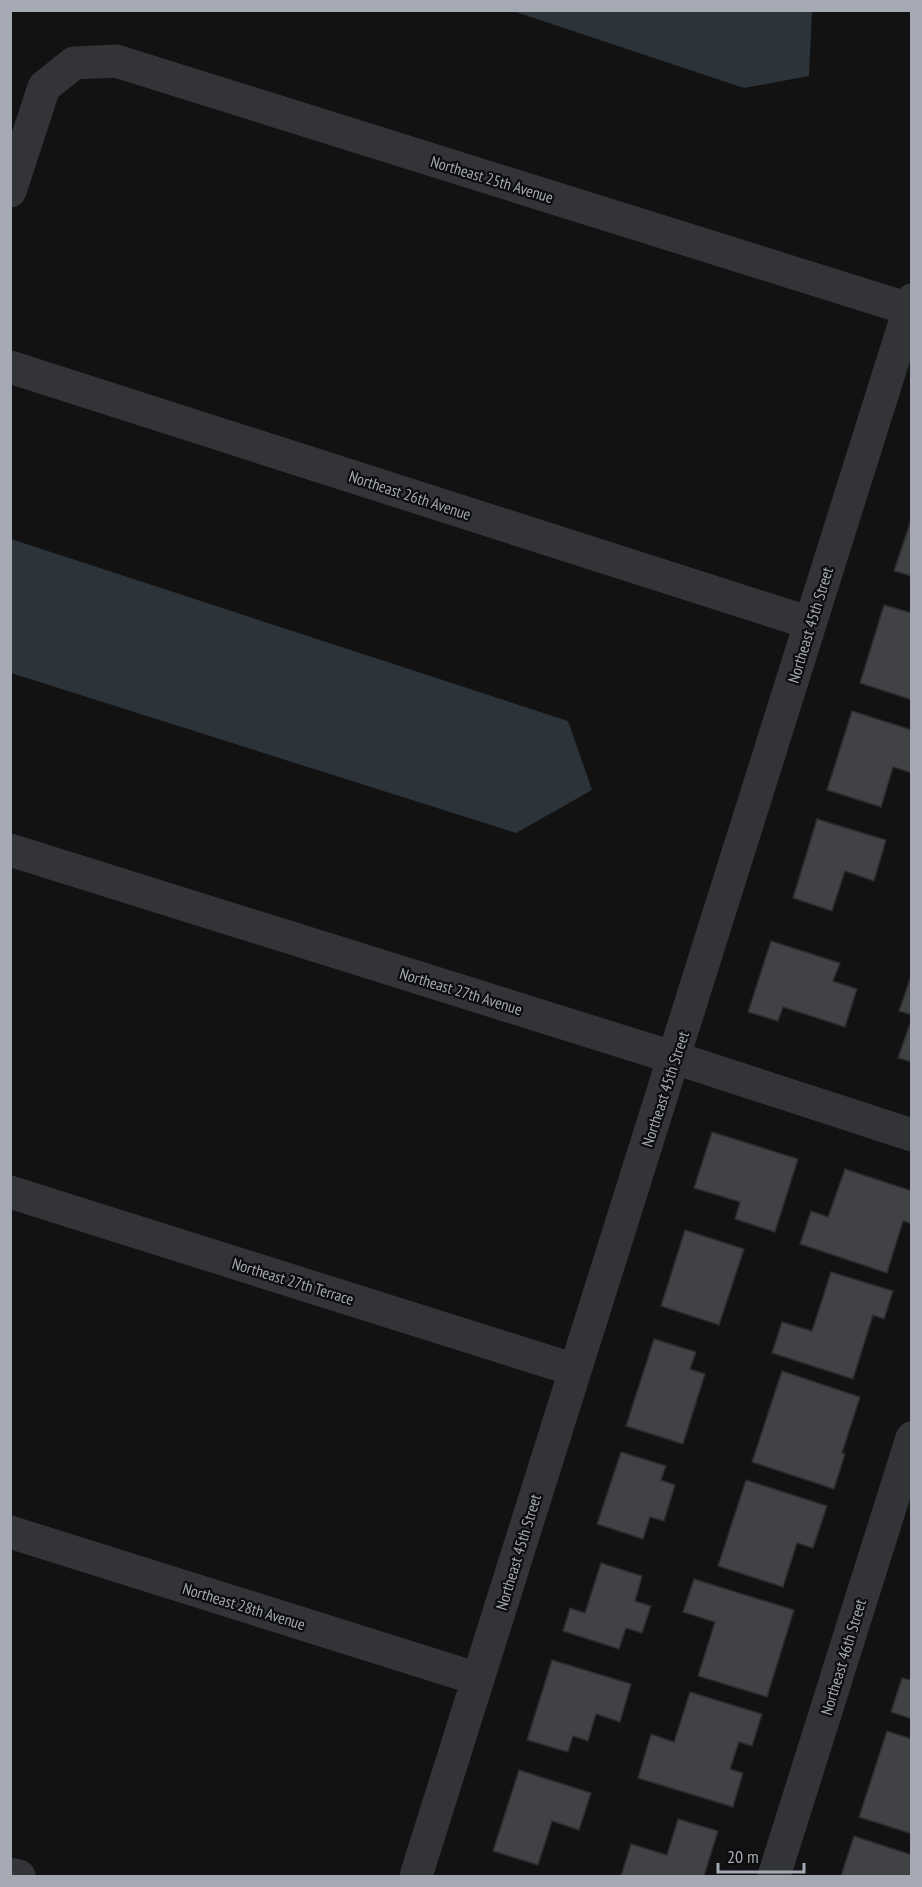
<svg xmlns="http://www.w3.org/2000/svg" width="922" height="1887" font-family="'PT Sans Narrow',sans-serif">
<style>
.water{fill:#2c343a}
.building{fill:#414246;stroke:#2c2c2f;stroke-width:1.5}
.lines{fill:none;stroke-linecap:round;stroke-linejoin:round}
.minor{stroke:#333438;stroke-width:33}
.labels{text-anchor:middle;stroke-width:4.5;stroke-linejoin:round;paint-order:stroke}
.street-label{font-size:16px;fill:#a4a9b3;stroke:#0d0d0e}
</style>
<rect width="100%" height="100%" fill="#121213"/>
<path class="water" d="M513,11H812L809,76L744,88Z
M11,539L568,721L592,790L516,833L11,673Z"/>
<path class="building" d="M912,517V576L894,571Z
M884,605L912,613V700L860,683Z
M852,711L912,730V773L893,767L881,807L827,790Z
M817,819L886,840L874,881L845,871L832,911L793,898Z
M771,941L840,963L833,981L857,989L845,1027L783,1007L778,1021L748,1012Z
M912,973V1015L899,1011Z
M912,1018V1062L898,1058Z
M712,1132L798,1159L775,1232L735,1219L740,1202L694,1188Z
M845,1169L912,1191V1224L903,1221L887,1273L800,1244L811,1211L828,1217Z
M685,1230L744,1249L719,1325L661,1306Z
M831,1272L893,1291L884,1319L873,1315L853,1379L772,1353L782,1322L812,1331Z
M654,1339L696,1352L690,1369L705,1374L683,1444L626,1426Z
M782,1371L860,1397L842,1453L845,1454L834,1489L752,1462Z
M621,1452L666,1466L661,1480L675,1485L664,1521L650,1517L643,1539L597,1524Z
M746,1480L827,1506L813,1548L797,1543L783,1587L718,1566Z
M601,1563L642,1576L635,1601L651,1606L642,1633L626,1628L619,1649L563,1631L570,1608L585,1613Z
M694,1579L794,1610L767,1697L698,1676L715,1622L683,1612Z
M552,1660L631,1684L620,1722L596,1714L588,1741L573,1736L568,1752L527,1740Z
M912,1674V1719L891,1712L902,1678L910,1680Z
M690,1692L762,1714L752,1746L739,1742L730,1769L743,1773L733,1807L638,1778L651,1734L674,1742Z
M887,1731L912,1739V1834L859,1817Z
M519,1770L591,1793L579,1830L552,1821L538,1865L493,1851Z
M678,1819L718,1831L704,1876H621L631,1844L667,1855Z
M854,1836L912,1855V1876H841Z"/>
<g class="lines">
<path class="minor" d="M10,191L44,87L74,63L116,61L909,309
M10,367L810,623
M10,850L675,1058L912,1135
M10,1192L575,1370
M10,1532L478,1679
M10,1874L19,1876
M416,1876L912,300
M774,1876L912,1438"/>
</g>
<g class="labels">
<g class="street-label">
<text transform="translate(492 179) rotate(17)" y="6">Northeast 25th Avenue</text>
<text transform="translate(410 495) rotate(18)" y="6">Northeast 26th Avenue</text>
<text transform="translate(810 625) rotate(-73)" y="6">Northeast 45th Street</text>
<text transform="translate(461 991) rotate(17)" y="6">Northeast 27th Avenue</text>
<text transform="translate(665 1089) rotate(-72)" y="6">Northeast 45th Street</text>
<text transform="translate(293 1281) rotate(17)" y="6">Northeast 27th Terrace</text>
<text transform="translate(518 1552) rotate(-73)" y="6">Northeast 45th Street</text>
<text transform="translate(244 1606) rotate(17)" y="6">Northeast 28th Avenue</text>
<text transform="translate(843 1657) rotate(-73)" y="6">Northeast 46th Street</text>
</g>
</g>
<rect width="922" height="1887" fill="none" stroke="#a4a9b3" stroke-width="24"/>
<path d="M718 1863v9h86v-9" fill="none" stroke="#a4a9b3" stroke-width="3"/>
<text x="727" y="1863" font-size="18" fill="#a4a9b3" stroke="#0d0d0e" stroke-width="4.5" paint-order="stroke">20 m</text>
</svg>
